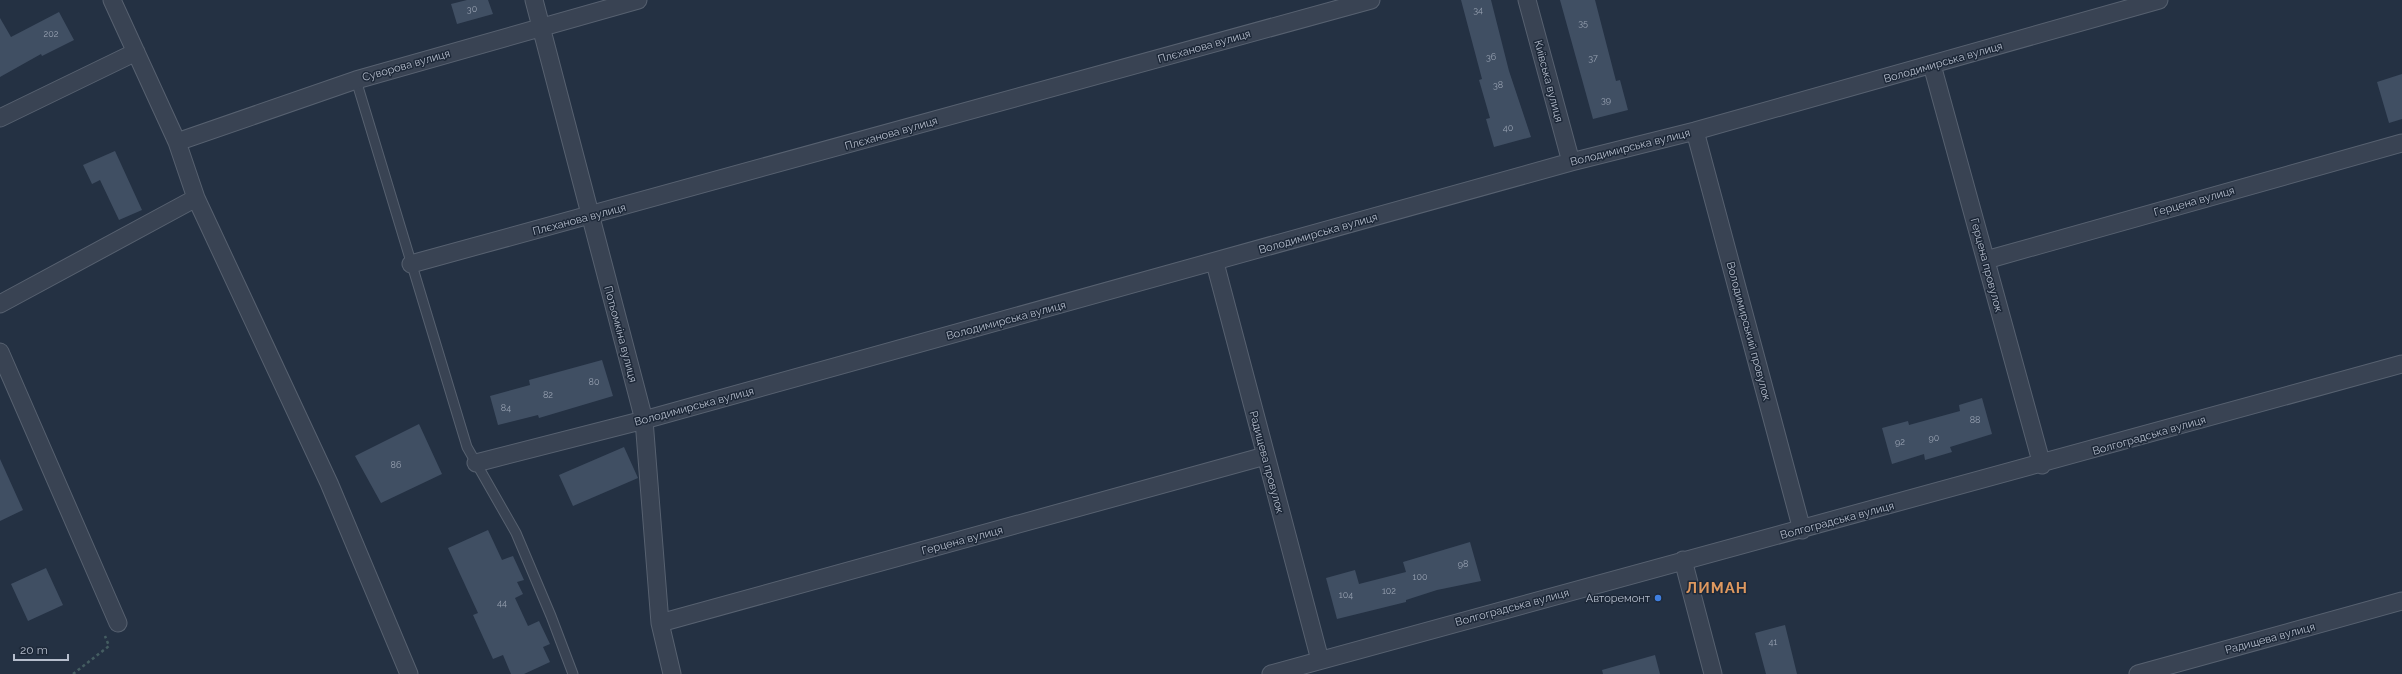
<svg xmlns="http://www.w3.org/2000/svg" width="2402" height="674" font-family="Raleway,sans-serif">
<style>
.building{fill:#404f63}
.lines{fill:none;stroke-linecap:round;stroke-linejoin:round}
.service-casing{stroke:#576170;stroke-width:11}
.minor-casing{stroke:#576170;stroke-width:19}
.path{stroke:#445d61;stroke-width:2.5;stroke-dasharray:3 3;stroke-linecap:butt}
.service{stroke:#394353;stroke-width:9}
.minor{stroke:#394353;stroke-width:17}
.shop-dot{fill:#3f7fe0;stroke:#1d2838;stroke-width:1.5}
.labels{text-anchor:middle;stroke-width:3;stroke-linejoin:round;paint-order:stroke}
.number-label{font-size:9px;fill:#98a2b2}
.street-label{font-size:11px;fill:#b6becd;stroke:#1d2838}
.poi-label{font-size:11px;fill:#b6becd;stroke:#1d2838;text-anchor:end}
.district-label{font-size:15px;font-weight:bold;letter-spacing:1px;fill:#de985f;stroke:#1d2838}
</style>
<rect width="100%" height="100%" fill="#243143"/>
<path class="building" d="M467,0H488L493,14L457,24L451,4Z
M1461,0H1491L1509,71L1531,137L1494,147L1486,119L1490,118L1479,80L1482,79Z
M1560,0H1595L1616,81L1620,80L1628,110L1593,119Z
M59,12L74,40L42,56L41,54L0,77V18L11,37Z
M2402,74V119L2389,123L2377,82Z
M115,151L142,210L119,220L100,180L92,184L83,165Z
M602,360L613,396L539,418L538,415L498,425L490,396L530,385L529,380Z
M1982,398L1992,434L1950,447L1952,452L1925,460L1924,454L1892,464L1882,428L1908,421L1909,425L1960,411L1959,405Z
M419,424L442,474L381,503L355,456Z
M624,447L638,478L573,506L559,475Z
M0,459L23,510L0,521Z
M488,530L502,560L513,556L524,580L517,582L523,594L515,598L528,626L539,621L550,644L543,647L550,662L524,674H511L503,655L493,659L473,615L478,613L448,548Z
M1470,542L1481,581L1437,590L1406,600V602L1337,619L1326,578L1355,570L1359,584L1406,572L1403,562Z
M46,568L63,605L28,621L11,584Z
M1785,625L1797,674H1766L1755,633Z
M1655,655L1660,674H1603L1602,670Z"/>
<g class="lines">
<g class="service-casing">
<path id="service" d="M356,80L467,447L516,533L551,616L573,674"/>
</g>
<g class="minor-casing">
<path id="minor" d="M112,0L177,142L196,198L329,483L409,674
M534,0L644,420L660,623L672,674
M1527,0L1571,162
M1932,65L2042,465
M0,118L136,52
M1695,131L1802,530
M177,142L356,80L638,0
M1986,260L2402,143
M1215,263L1320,660
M411,264L1371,0
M0,304L196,198
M0,352L118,623
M476,463L644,420L1571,162L1695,131L2159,0
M1683,560L1713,674
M660,623L1265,456
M1271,674C1647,569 2025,470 2402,364
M2138,674L2402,601"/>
</g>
<path class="path" d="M73,674L109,646L105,636"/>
<use href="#service" class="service"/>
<use href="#minor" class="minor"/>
</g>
<circle class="shop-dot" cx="1658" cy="598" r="4"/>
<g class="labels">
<g class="number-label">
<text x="472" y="12">30</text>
<text x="1478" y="13">34</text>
<text x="1583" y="26">35</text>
<text x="51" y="37">202</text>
<text x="1491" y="60">36</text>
<text x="1593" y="61">37</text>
<text x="1498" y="88">38</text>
<text x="1606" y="103">39</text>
<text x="1508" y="131">40</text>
<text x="594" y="385">80</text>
<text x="548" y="398">82</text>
<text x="506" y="411">84</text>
<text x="1975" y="423">88</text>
<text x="1934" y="441">90</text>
<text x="1900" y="445">92</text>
<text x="396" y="468">86</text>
<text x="1463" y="567">98</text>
<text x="1420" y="580">100</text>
<text x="1389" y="594">102</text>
<text x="1346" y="598">104</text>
<text x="502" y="606">44</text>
<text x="1773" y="645">41</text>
</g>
<g class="street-label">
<text transform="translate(1204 46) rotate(-16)" y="4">Плєханова вулиця</text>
<text transform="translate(1943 62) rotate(-16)" y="4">Володимирська вулиця</text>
<text transform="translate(406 65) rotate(-16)" y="4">Суворова вулиця</text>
<text transform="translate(1549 81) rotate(75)" y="4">Київська вулиця</text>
<text transform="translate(891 133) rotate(-16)" y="4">Плєханова вулиця</text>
<text transform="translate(1630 147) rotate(-14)" y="4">Володимирська вулиця</text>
<text transform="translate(2194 201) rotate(-16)" y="4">Герцена вулиця</text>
<text transform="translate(579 219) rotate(-15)" y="4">Плєханова вулиця</text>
<text transform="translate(1318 233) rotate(-16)" y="4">Володимирська вулиця</text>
<text transform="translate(1987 265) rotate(75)" y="4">Герцена провулок</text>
<text transform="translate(1006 320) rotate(-15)" y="4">Володимирська вулиця</text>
<text transform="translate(1749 331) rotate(75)" y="4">Володимирський провулок</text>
<text transform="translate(621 334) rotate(75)" y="4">Потьомкіна вулиця</text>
<text transform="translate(694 406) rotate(-15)" y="4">Володимирська вулиця</text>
<text transform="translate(2149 435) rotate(-16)" y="4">Волгоградська вулиця</text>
<text transform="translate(1267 462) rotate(75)" y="4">Радищева провулок</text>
<text transform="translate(1837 520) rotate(-15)" y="4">Волгоградська вулиця</text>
<text transform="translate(962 540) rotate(-15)" y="4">Герцена вулиця</text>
<text transform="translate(1512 607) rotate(-15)" y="4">Волгоградська вулиця</text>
<text transform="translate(2270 638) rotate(-15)" y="4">Радищева вулиця</text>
</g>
<g class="poi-label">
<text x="1650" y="602">Авторемонт</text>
</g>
<g class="district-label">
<text x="1717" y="593">ЛИМАН</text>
</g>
</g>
<path d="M14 654v6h54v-6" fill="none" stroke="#b6becd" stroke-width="2"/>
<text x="20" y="654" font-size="12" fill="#b6becd" stroke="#1d2838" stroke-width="3" paint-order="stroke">20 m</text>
</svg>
